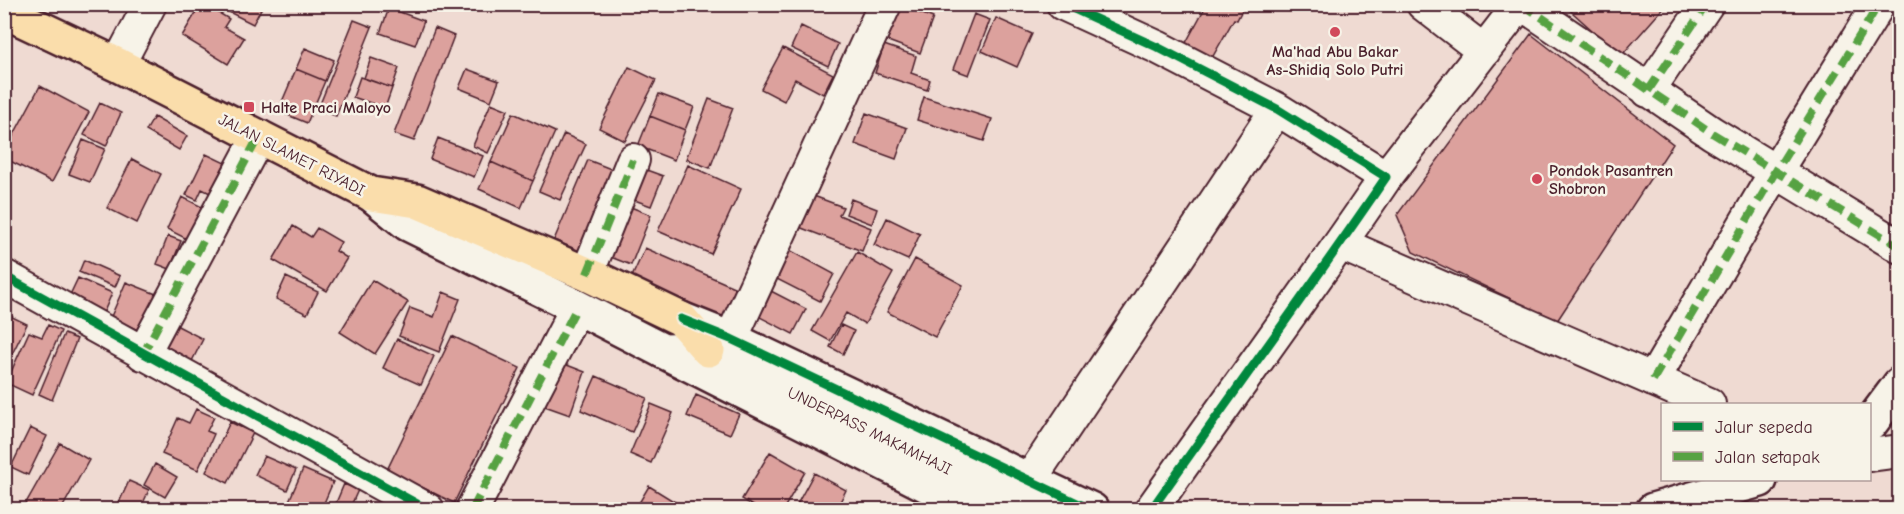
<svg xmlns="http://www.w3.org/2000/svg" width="1904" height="514" font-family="'Comic Neue',sans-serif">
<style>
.building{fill:#dca19d;stroke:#4a1f2b;stroke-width:1.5}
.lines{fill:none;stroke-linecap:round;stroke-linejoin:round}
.minor-casing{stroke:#4a1f2b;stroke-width:36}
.tertiary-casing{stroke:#4a1f2b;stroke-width:38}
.secondary-casing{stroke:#4a1f2b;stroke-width:38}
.primary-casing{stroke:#4a1f2b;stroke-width:38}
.minor{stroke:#f7f3e8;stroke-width:32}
.tertiary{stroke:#f7f3e8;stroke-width:33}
.secondary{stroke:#f7f3e8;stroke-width:33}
.primary{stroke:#faddab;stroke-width:33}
.quiet{stroke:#56a243;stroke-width:8;stroke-dasharray:15 8;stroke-linecap:butt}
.cycleway-casing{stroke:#f7f3e8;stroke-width:13}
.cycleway{stroke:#00873e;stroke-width:9}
.poi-dot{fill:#d1495b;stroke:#f7f3e8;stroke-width:2}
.labels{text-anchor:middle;stroke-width:5;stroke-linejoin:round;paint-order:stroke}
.poi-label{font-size:16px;font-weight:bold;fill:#4a1f2b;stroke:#f7f3e8;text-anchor:start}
.street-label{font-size:16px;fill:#4a1f2b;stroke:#f7f3e8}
</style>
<rect width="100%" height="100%" fill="#efdad2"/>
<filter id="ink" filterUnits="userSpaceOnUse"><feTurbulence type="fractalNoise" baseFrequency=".0167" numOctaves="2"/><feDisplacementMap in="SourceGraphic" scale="12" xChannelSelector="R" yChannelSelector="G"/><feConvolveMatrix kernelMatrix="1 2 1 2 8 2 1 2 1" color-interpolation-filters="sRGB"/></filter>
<g filter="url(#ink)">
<path class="building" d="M201,4H204L229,19L224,27L244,38L228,64L182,36Z
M220,4H257L262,7L253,24L219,7Z
M897,4L933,18L920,53L880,38Z
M1207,4H1245L1237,20L1234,19L1208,65L1182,50Z
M1563,4H1667L1621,56Z
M389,8L424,21L415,45L380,33Z
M974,14L990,20L969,75L953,69Z
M996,18L1032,34L1017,67L982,51Z
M354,20L372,27L336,116L318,109Z
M801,26L838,44L828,66L791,48Z
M435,28L454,36L414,141L394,134Z
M1531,34L1673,144L1557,321L1413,252L1397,215Z
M884,45L916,56L911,73L930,80L927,90L875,73Z
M305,48L334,60L325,81L296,69Z
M783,48L833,74L823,94L795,79L784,101L761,89Z
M371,58L399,68L392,88L364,78Z
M629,67L656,80L625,141L599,128Z
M296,69L325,81L307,123L278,111Z
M467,69L499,81L491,101L459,88Z
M360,77L392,88L385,108L353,97Z
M40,86L89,112L52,182L4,158V153Z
M659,94L694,107L685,130L650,116Z
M924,97L992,119L984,141L917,120Z
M709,99L733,108L710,168L686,159Z
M100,103L121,113L106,146L84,135Z
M491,103L508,110L488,153L473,146Z
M513,113L555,132L533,181L491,162Z
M866,113L907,128L896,159L855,144Z
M650,116L685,130L674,160L638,146Z
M154,117L187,136L179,150L146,131Z
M564,134L586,144L560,200L539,191Z
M438,138L483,156L474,177L430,159Z
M83,140L105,149L90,182L69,174Z
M206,154L225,163L210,193L202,189L197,200L186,195Z
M132,159L161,174L137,223L107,208Z
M588,160L621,173L586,254L554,240Z
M491,162L533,181L521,208L479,189Z
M688,165L741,189L711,254L658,231Z
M641,168L663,176L651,206L629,198Z
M803,192L843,207L839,215L871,228L862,251L791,224Z
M182,197L204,208L189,240L167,229Z
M851,199L877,209L872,224L846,214Z
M623,204L651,215L631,265L603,254Z
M887,218L920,234L908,260L874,245Z
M293,226L311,237L317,228L341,242L336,251L347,258L327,291L273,260Z
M168,236L181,241L170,269L157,264Z
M782,246L834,274L820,301L767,274Z
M645,248L736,288L722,320L631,279Z
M857,252L893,273L865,324L846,313L830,341L812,331Z
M915,259L963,285L935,337L887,312Z
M84,260L120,276L115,287L79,272Z
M286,277L318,292L307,314L276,299Z
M78,278L112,293L103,314L68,299Z
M372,280L408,302L375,354L340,332Z
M126,282L156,294L140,331L127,325L122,335L106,328Z
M767,289L806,309L793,334L754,314Z
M443,292L460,299L439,352L399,336L410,308L434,317Z
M4,313L27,324L4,370Z
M174,324L203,339L190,365L161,350Z
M48,325L61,331L32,395L6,383L29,332L42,337Z
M841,325L854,331L843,354L830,347Z
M64,334L77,339L52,400L39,394Z
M452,336L520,368L454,503L387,470Z
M397,339L434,356L421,385L383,368Z
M554,360L585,372L570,415L539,404Z
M596,376L647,398L632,432L581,410Z
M696,395L739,414L730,434L687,416Z
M651,404L673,413L651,463L630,454Z
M196,409L214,417L207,431L214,434L198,470L162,454L178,418L189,423Z
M230,422L253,433L228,483L206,472Z
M30,428L47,436L28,475L11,467Z
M60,443L89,460L61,510H22Z
M770,452L805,472L783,510H760L742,499Z
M264,456L296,470L287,490L255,475Z
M155,464L177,477L165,497L144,485Z
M303,469L333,482L321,510H285Z
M814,473L846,490L836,510H794Z
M129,481L149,490L140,510H118L116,509Z
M344,484L358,490L349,510H333Z
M649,486L680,505L677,510H650L639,503Z"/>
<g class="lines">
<g class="minor-casing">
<path id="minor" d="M1063,4L1157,47L1277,109L1386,177C1310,289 1229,398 1151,510
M1423,4L1484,51
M1522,4L1712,133L1900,247
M118,65L150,4
M1648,91L1707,4
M1386,177L1520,4
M1341,244L1709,404
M587,274L633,160
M4,276L428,510
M731,339L885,4
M143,354L259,136
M1653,380L1776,171L1879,4
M1870,455L1900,451
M1029,481L1277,109
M472,510L577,307"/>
</g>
<g class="tertiary-casing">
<path id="tertiary" d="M681,319L731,339L1092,510
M663,351L976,510
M1870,424L1900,384
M1653,510L1760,480"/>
</g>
<g class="secondary-casing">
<path id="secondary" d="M371,194L408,224L577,307L663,351L708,350L1032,510"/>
</g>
<g class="primary-casing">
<path id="primary" d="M4,11L118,65L371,194L417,201L587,274L681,319L708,350"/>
</g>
<use href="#minor" class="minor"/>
<use href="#tertiary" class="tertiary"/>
<use href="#secondary" class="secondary"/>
<use href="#primary" class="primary"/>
<path class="quiet" d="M1522,4L1712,133L1900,247
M1648,91L1707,4
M587,274L633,160
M145,355L143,354L259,136
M1653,380L1776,171L1879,4
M472,510L577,307"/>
<g class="cycleway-casing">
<path id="cycleway" d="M1063,4L1157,47L1277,109L1386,177C1310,289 1229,398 1151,510
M4,276L428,510
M681,319L731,339L1092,510"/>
</g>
<use href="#cycleway" class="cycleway"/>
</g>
</g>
<g class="poi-dot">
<circle cx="1335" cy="32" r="6"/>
<rect x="243" y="101" width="12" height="12" rx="3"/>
<circle cx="1537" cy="179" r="6"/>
</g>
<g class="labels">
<g class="poi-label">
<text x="1335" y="57" text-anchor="middle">Ma'had Abu Bakar<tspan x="1335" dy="18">As-Shidiq Solo Putri</tspan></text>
<text x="261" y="113">Halte Praci Maloyo</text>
<text x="1549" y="176">Pondok Pasantren<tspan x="1549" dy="18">Shobron</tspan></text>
</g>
<g class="street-label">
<text transform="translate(292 154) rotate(27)" y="6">JALAN SLAMET RIYADI</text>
<text transform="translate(870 430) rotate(26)" y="6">UNDERPASS MAKAMHAJI</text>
</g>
</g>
<rect width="1904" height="514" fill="none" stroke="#f7f3e8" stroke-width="24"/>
<rect x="12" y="12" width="1880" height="490" fill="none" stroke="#4a1f2b" stroke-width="2" filter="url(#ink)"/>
<rect x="1661" y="403" width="210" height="78" fill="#f7f3e8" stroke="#b29e9c" stroke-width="1.5"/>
<rect x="1673" y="422" width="30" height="9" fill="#00873e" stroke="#b29e9c" stroke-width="1.5"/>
<text x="1715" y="433" font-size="18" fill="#4a1f2b">Jalur sepeda</text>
<rect x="1673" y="452" width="30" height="9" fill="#56a243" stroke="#b29e9c" stroke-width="1.5"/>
<text x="1715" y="463" font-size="18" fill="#4a1f2b">Jalan setapak</text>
</svg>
